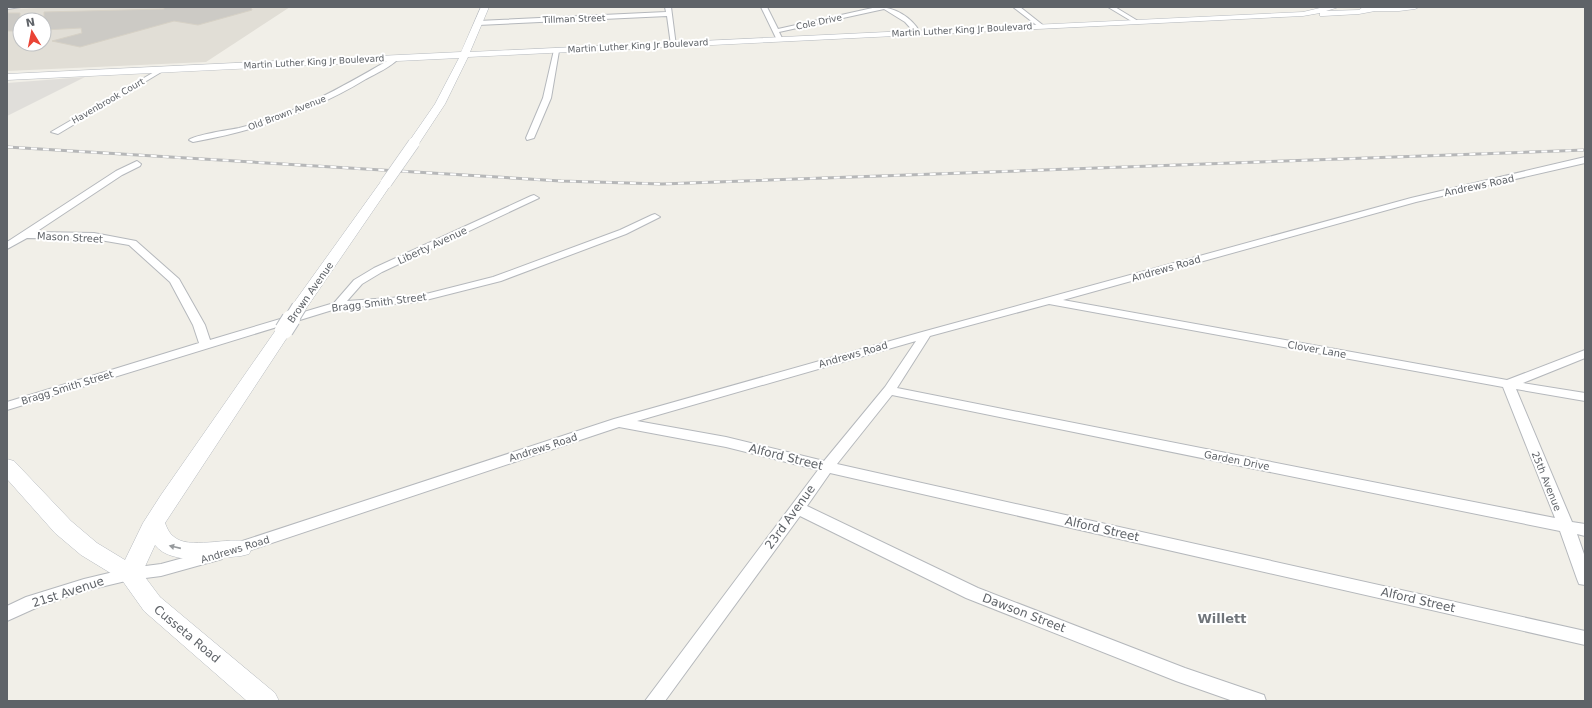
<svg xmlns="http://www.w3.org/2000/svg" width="1592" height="708" font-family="'DejaVu Sans',sans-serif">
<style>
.industrial{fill:#e0deda}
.education{fill:#e1ded6;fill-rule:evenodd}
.building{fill:#cccac5;stroke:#d6d1c6}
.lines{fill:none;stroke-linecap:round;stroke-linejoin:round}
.street-casing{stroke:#b5b8bc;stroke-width:2}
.secondary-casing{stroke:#b6babf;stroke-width:1}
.street{fill:#fff;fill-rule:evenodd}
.secondary{fill:#fff;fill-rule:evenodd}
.rail-casing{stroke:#b6b7b8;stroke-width:3}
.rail{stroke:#fff;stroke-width:2;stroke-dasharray:6;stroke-linecap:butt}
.secondary-bridge-far2-casing{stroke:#b6babf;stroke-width:12;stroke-linecap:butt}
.secondary-bridge-far1-casing{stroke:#b6babf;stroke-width:16;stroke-linecap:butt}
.secondary-bridge-casing{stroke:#b6babf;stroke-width:20;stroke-linecap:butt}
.secondary-bridge-far2{stroke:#fff;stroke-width:11}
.secondary-bridge-far1{stroke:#fff;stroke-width:14}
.secondary-bridge{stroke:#fff;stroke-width:18}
.oneway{fill:#979a9d}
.labels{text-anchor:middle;stroke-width:4;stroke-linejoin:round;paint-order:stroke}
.far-street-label{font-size:9px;fill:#5f6368;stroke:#fff}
.street-label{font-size:10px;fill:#5f6368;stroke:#fff}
.near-street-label{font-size:12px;fill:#5f6368;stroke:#fff}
.near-neighbourhood-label{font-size:13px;font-weight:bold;fill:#70757a;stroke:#fff}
</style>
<rect width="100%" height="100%" fill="#f1efe8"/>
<path class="industrial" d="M85,77L7,116V83Z"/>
<path class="education" d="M68,7H290L206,62L7,71V9ZM20,20H44V44H20Z"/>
<path class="building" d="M164,7H251L252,10L198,25L174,21L80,47L52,41L82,33L81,28L44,30V12L164,9Z
M7,13H20V31H7Z"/>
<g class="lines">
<g class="street-casing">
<path id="street" d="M7,7H21L7,9Z
M665,7H671L676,46L671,45L667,16L478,25L475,23L478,21L666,12Z
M761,7H767L778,29L877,7C895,7 911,17 920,32L915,33L905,22L884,9L779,32L782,38L779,40L776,38Z
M1013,7H1020L1044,26L1039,27Z
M1108,7H1115L1138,21L1133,22Z
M554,50L559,51L551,98L534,138L527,140L526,138L543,98Z
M394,57L399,58C391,67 377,73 366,79C312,112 255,131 193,142L189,140C194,135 229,130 239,128C296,114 344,86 394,57Z
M161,68L163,69V71L58,134L51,132Z
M1585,157V163L1416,202L1063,300L1507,380L1585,350V358L1523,383L1585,393V401L1516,389L1572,522L1585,524V536L1577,534L1585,557V585L1579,584L1577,579L1560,531L892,395L837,464L1585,631V645L830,473L807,506L978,588L1185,668L1264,695L1266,701H1233L1176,681L966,598L800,516L665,701H645L818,470L726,447L619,427L236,555L230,553L228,549L230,545L614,419L922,332L1411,198ZM1049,304L1503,387L1555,518L897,388L930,336ZM916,341L885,387L824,461L726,437L637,421Z
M137,161L141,164L140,166L122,175L36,232L94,233L136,241L179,279L205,325L210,340L334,303L354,280L374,268L531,196L534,195L539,198L382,272L362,284L347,301L418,296L493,277L620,230L652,215L655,214L660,217L626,234L501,281L418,302L339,308L7,410V402L199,343L193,325L170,282L129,245L94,239L27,238L7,249V242L116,171Z
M216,549L222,551L224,555L222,559L161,576L130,580L84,591L38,607L7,621V606L26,597L84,579L130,568L161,564Z"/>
</g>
<g class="secondary-casing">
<path id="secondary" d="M481,7H489L470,52L1303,12L1324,7H1339L1326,11L1359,10L1363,7H1419L1415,9L1399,11H1375L1359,14L1323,16H1320V13L1303,16L468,57L445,104L418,145L414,146L408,143L435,104L459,58L7,80V74L461,52Z
M386,179L392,183L305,310H293L291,307L293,304L382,180Z
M284,325L290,327L292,330L165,523C167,528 169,533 173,536C188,551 229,536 249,542L252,548L249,554L241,556C217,558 171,566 155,545L142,573L160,597L275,693L279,701H247L144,611L122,580L81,555L55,533L7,479V459L14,461L71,521L97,543L125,560L143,523L161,495L278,327Z"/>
</g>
<use href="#street" class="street"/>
<use href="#secondary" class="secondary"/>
<g class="rail-casing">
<path id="rail" d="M7,147L561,181L662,184L1585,150"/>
</g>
<use href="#rail" class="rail"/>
<g class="secondary-bridge-far2-casing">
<path id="secondary-bridge-far2" d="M386,183L414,143"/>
</g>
<g class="secondary-bridge-far1-casing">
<path id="secondary-bridge-far1" d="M291,320L299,307"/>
</g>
<g class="secondary-bridge-casing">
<path id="secondary-bridge" d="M284,330L291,319"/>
</g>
<use href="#secondary-bridge-far2" class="secondary-bridge-far2"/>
<use href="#secondary-bridge-far1" class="secondary-bridge-far1"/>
<use href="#secondary-bridge" class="secondary-bridge"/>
</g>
<defs><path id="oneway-solid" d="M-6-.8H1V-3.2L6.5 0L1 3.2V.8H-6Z"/></defs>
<use class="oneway" href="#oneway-solid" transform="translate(175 547) rotate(-167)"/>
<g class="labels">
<g class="far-street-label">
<text transform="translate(574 19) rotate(-2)" y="3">Tillman Street</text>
<text transform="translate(819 22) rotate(-12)" y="3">Cole Drive</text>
<text transform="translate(962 30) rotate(-3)" y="3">Martin Luther King Jr Boulevard</text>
<text transform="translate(638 46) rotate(-3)" y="3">Martin Luther King Jr Boulevard</text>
<text transform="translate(314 62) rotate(-3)" y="3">Martin Luther King Jr Boulevard</text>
<text transform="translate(108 101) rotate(-30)" y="3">Havenbrook Court</text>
<text transform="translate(287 113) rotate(-21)" y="3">Old Brown Avenue</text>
</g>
<g class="street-label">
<text transform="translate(1479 185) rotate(-12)" y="4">Andrews Road</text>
<text transform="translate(70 237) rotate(3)" y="4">Mason Street</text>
<text transform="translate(432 245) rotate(-25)" y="4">Liberty Avenue</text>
<text transform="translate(1166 268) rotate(-16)" y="4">Andrews Road</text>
<text transform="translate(310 292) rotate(-55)" y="4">Brown Avenue</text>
<text transform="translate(379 302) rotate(-7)" y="4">Bragg Smith Street</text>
<text transform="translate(1317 349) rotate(10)" y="4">Clover Lane</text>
<text transform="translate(853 354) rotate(-16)" y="4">Andrews Road</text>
<text transform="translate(67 387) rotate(-17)" y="4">Bragg Smith Street</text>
<text transform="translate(543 447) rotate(-18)" y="4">Andrews Road</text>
<text transform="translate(1237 460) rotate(11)" y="4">Garden Drive</text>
<text transform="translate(1547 481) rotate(68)" y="4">25th Avenue</text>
<text transform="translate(235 549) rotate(-17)" y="4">Andrews Road</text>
</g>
<g class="near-street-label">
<text transform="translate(786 457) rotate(14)" y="4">Alford Street</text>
<text transform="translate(790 517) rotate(-54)" y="4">23rd Avenue</text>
<text transform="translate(1102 529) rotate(13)" y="4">Alford Street</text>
<text transform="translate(68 592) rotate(-18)" y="4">21st Avenue</text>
<text transform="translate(1418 600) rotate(13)" y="4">Alford Street</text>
<text transform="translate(1024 613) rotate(21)" y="4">Dawson Street</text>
<text transform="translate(187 634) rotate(40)" y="4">Cusseta Road</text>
</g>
<g class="near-neighbourhood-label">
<text x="1222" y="623">Willett</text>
</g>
</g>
<rect width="1592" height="708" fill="none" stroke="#5f6368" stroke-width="16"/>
<g transform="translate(32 32) rotate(350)"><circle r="19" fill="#ffffff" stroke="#bfc1c3"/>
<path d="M0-3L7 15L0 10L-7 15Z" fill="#ea4335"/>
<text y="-6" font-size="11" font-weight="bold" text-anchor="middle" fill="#5f6368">N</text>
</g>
</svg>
